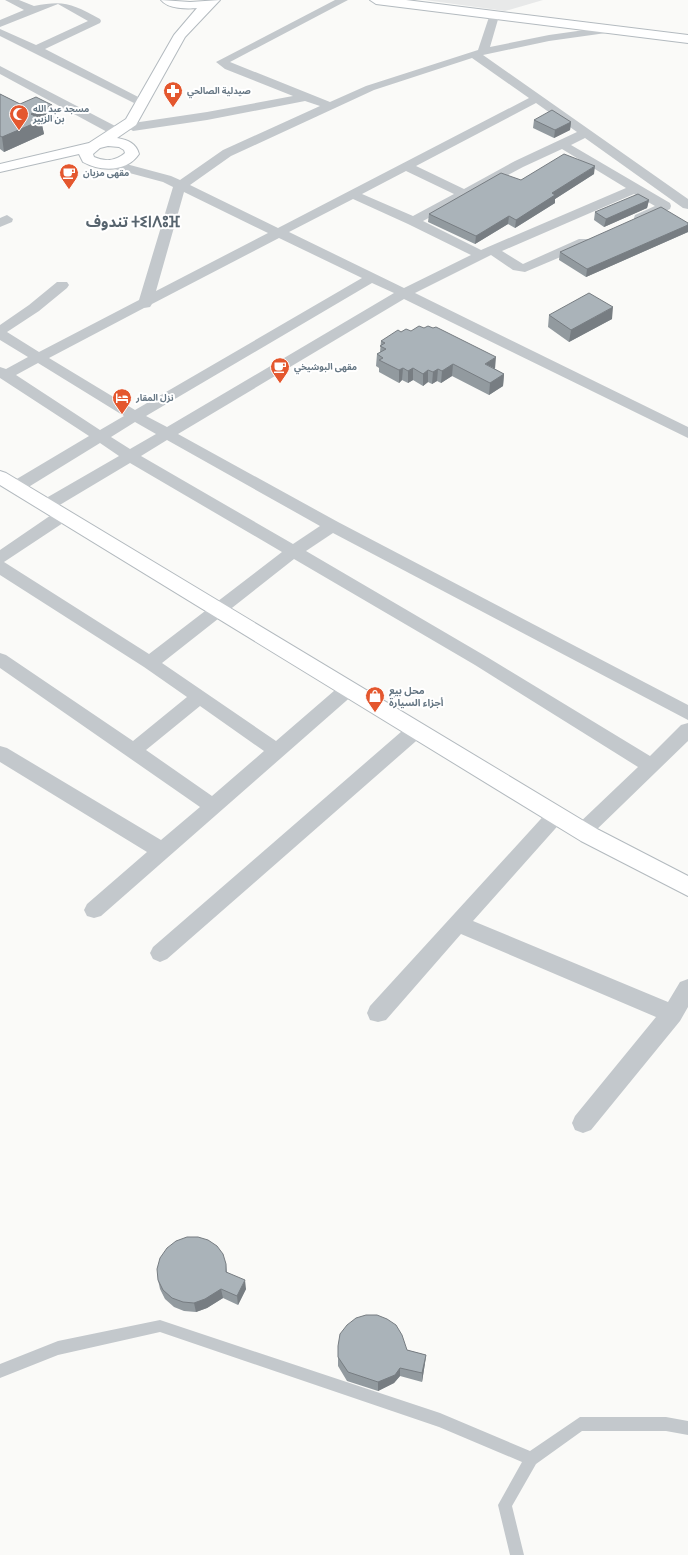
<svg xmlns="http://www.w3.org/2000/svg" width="688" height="1555" font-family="'Public Sans','Noto Sans Arabic','Noto Sans Tifinagh',sans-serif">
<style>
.built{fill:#e8e9e9}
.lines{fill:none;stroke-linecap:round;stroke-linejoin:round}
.secondary-casing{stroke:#b3babf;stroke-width:2}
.lane{fill:#c3c8cc;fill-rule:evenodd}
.street{fill:#c3c8cc;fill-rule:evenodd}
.secondary{fill:#fff;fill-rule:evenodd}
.wall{fill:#929a9f}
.shaded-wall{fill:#777d82}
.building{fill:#aab3b9;stroke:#777d82}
.labels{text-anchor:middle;stroke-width:4;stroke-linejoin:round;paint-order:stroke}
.far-poi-label{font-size:9px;font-weight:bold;fill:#657683;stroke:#fff;text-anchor:start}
.poi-label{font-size:10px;font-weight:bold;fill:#657683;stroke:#fff;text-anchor:start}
.far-town-label{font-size:15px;font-weight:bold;fill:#57646e;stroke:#fff}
</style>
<rect width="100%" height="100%" fill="#fafaf8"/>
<path class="built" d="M425,0H543L505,11Z"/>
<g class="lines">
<g class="secondary-casing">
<path id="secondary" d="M161,0L190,2L220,0L185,37L136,125L117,138C128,140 136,143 139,154C127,172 101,172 83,162L79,154L0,172V164L89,143L126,119L174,35L197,8C187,9 168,9 161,0ZM108,146L119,147L124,150L125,153C116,161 105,162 94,157L93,154L100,148Z
M370,0H406L688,35V43L376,4Z
M0,471L6,473L597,829L688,876V896L581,841L0,485Z"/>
</g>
<path class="lane" d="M160,1320L440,1413L530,1451L580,1417H666L688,1421V1435L666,1431H582L536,1464L512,1506L524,1555H510L498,1505L522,1462L439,1427L160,1332L58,1355L0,1378V1364L58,1341Z"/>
<path class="street" d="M5,0H19L34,6C65,0 72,4 100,19L101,21L100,23L45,49L146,101L148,103L146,105H138L0,36V29L36,45L88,21L58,4L0,27V20L24,10Z
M335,0H348L230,62L330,102L366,86L478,50L490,14H498L499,16L490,47L549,35L606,27L610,28L611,30L610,32L606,33L549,41L483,55L688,199V209L683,208L585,138L571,145L670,203L671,206L670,209L645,221H635L634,218L635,215L655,206L634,194L502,251L523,264L579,239H589L591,242L589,245L525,272L513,270L491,255L415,293L688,427V438L404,299L178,434L338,522L688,705V720L333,533L306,551L487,657L650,756L681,725L688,723V741L590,836L583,839L576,836L573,831L576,826L638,767L475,665L294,559L162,663L276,741L342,684L348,683L354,684L357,689L354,694L101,916L94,918L87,916L84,910L87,904L147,852L0,762V746L7,748L161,840L200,807L0,668V653L6,655L133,741L187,697L144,667L0,575V550L57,511L63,510L69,511L71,515L69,519L4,562L149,654L282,552L130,463L53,509L47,510L41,509L39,505L41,501L119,456L100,443L22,491L16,492L10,491L8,487L10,483L89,436L0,378V367L6,369L28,357L0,340V325L29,305L57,282H67L69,285L67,288L39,311L7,332L39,352L139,300L173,187L163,182L107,167L105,164L107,161H115L171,176L180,180L223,150L320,106L305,101L207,120L133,131L127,127L133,123L207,112L293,96L225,69L216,62ZM472,58L529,98L278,228L190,185L231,156L374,90ZM536,103L577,132L515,161L464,189L416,166ZM562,149L626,188L481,250L423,221L523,167ZM406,171L454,194L413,216L362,194ZM184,192L268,233L156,291ZM353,199L408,224L471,255L404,288L289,232ZM279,238L362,278L135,410L49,358L144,308L150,307L152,304ZM372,283L394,293L167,427L146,416ZM38,363L124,416L100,430L16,375ZM135,422L156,434L130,449L111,437ZM167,440L320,526L293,544L141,456ZM200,706L264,751L212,796L146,750Z
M0,66L119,128L121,131L119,134H111L0,74Z
M7,215L13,219L12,222L0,227V218Z
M416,723L423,725L425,730L423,735L167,959L160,962L153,959L150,953L153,947L409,725Z
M556,808L563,810L566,815L563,820L473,921L668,1002L680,982L688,979V1007L680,1021L591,1130L583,1133L575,1130L572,1123L575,1116L656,1017L461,934L386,1020L378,1022L370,1020L367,1013L370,1006L549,810Z"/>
<use href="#secondary" class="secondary"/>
</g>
<path class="wall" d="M0,94L20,104L52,105L54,120L42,125L44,134L4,152L0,149Z
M534,120L571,122L570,130L554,138L533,128Z
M594,174L555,199V203L515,228L508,224L475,244L428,222L429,214L521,180Z
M649,200L647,208L604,227L594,220L595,212Z
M688,223V232L586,277L559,260L560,252Z
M549,315L612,319L569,342L548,327Z
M381,341L495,369L504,374L503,386L489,395L452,376L441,383L437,381L432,384L428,382L423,386L413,380L408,383L402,380L399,383L379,372V368L376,366L377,354L380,352Z
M226,1264L227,1272L246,1289L238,1305L223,1298L207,1308L196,1312L184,1311L174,1307L165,1299L160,1289L158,1280Z
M338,1346L407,1350L426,1355L425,1363L422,1382L400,1376L394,1383L378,1391L347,1381L338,1366Z"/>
<path class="shaded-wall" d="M52,105L54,120L42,125L44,134L4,152L2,137L31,114Z
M571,122L570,130L554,138L555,130Z
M595,166L594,174L555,199V203L515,228L516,220L552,193Z
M649,200L647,208L604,227L606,219Z
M509,216L508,224L475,244L476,236Z
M688,225V232L586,277L587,269Z
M613,307L612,319L569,342L571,330Z
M496,357L495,369L485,364Z
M453,364L452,376L441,383L442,371Z
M403,368L402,380L399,383V370Z
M413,368V380L408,383V371Z
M438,369L437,381L432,384L433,372Z
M428,370V382L423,386V374Z
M504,374L503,386L489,395L490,383Z
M245,1280L246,1289L238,1305L237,1296Z
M221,1289L223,1298L207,1308L196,1312L194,1303Z
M426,1355L425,1363L422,1382V1373Z
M400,1368V1376L394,1383L378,1391V1382Z"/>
<path class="building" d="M0,94L20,104L36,97L52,105L31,114L42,120L2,137L0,136Z
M552,110L571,122L555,130L534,120Z
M564,154L595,166L552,193L555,195L516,220L509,216L476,236L429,214L501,173L521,180Z
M638,194L649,200L606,219L595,212Z
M661,207L688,223V225L587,269L560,252Z
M589,293L613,307L571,330L549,315Z
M419,326L424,328L428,326L433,328L436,327L496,357L485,364L504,374L490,383L453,364L442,371L438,369L433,372L428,370L423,374L413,368L408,371L403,368L399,370L379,360L383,358L377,354L386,349L380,346L385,343L381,341L398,330L401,332L406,329L411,331Z
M187,1237H198L208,1240L217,1246L223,1254L226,1264V1272L245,1280L237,1296L221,1289L205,1299L194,1303L183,1302L172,1298L163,1290L158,1280L157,1269L160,1258L167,1248L176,1241Z
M366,1315H377L387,1319L396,1325L402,1335L407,1350L426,1355L422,1373L400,1368L395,1375L378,1382L348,1372L338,1357V1346L340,1334L347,1325L356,1318Z"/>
<defs>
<g id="pharmacy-pin" transform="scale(1)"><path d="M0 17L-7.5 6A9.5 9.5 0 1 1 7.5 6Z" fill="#e4572e" stroke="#fff"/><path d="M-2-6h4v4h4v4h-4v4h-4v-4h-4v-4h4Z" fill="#fff"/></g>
<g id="mosque-pin" transform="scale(1)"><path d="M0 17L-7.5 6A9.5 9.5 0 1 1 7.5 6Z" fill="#e4572e" stroke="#fff"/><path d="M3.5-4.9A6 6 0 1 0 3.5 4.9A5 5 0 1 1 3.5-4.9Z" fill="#fff"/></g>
<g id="cafe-pin" transform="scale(1)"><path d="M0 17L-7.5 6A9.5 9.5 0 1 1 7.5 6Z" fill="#e4572e" stroke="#fff"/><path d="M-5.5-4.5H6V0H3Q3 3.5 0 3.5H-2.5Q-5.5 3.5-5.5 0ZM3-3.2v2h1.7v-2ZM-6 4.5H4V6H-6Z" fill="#fff"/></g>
<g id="hotel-pin" transform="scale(1)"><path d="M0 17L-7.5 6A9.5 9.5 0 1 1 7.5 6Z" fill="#e4572e" stroke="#fff"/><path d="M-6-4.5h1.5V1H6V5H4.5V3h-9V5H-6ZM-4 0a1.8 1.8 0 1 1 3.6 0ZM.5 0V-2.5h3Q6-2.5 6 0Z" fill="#fff"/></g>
<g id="shop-pin" transform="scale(1)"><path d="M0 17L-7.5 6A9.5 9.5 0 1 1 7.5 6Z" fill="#e4572e" stroke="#fff"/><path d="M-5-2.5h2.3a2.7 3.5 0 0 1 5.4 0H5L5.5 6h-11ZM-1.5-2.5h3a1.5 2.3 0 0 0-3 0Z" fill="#fff"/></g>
</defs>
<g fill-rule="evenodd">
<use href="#pharmacy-pin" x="173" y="91"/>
<use href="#mosque-pin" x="19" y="114"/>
<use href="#cafe-pin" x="69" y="173"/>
<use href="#cafe-pin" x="280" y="367"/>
<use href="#hotel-pin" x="122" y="398"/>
<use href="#shop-pin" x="375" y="696"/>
</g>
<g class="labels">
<g class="far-poi-label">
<text x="187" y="94">صيدلية الصالحي</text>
<text x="33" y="112">مسجد عبد الله<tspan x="33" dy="10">بن الزبير</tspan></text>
<text x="83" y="176">مقهى مزيان</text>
<text x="294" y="370">مقهى البوشيخي</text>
<text x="136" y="401">نزل المقار</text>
</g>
<g class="poi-label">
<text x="389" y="694">محل بيع<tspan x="389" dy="12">أجزاء السيارة</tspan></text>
</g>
<g class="far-town-label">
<text x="133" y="227">تندوف ⵜⵉⵏⴷⵓⴼ</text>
</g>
</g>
</svg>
